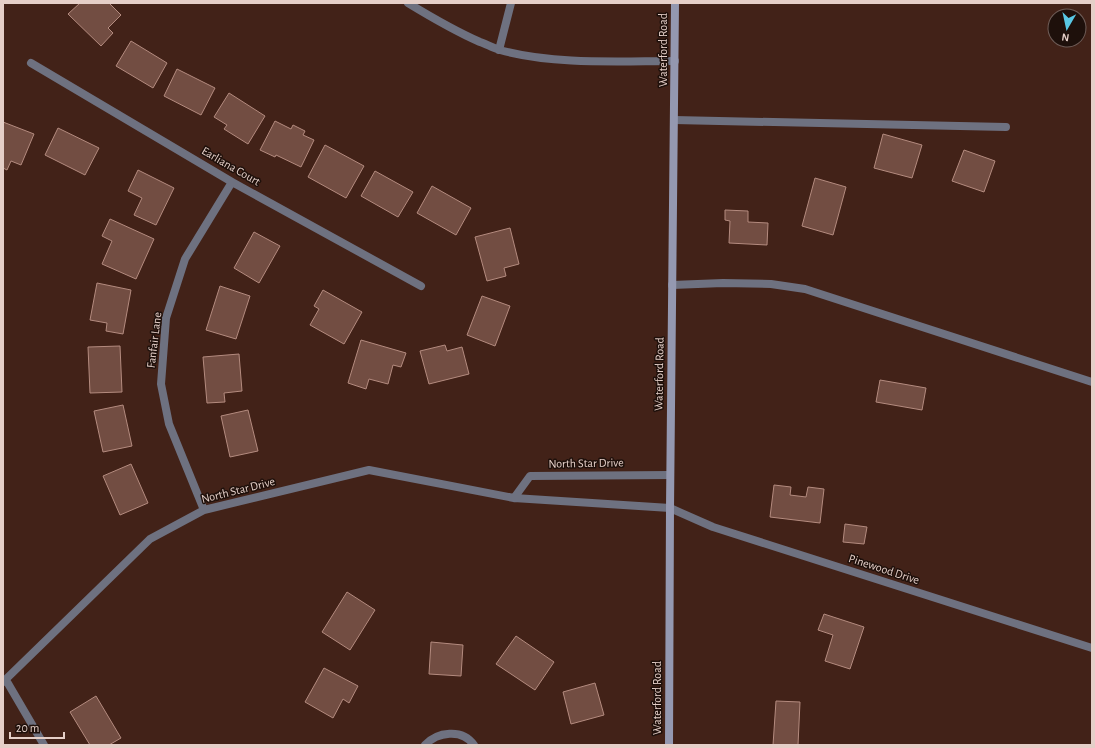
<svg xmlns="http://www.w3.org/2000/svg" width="1095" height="748" font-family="'Alegreya Sans',sans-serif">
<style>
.building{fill:#724d42;stroke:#b48b7f}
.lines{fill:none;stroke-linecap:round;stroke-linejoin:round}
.service{stroke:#6e7180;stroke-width:8}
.minor{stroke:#6e7180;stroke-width:8}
.secondary{stroke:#9498b0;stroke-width:8}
.labels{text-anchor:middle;stroke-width:3;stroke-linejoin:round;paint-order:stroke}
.street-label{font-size:12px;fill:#e5cfc8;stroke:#1e100b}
</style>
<rect width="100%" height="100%" fill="#422218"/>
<path class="building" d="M80,3H109L121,15L108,28L113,33L101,46L68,14Z
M131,41L167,63L153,88L116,66Z
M177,69L215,88L201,115L164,96Z
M229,93L265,116L248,144L224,129L227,125L214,117Z
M275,121L291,129L293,125L305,131L303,135L314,140L301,167L276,155L275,157L260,150Z
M3,122L34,134L21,165L11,161L7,170L3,168Z
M58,128L99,148L85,175L45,155Z
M883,134L922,145L912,178L874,168Z
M325,145L364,166L346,198L308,177Z
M964,150L995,161L984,192L952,181Z
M138,170L174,188L156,225L134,215L142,198L128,191Z
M375,171L413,192L398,217L361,196Z
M815,178L846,187L833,235L802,226Z
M432,186L471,208L456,235L417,213Z
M725,210L748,211V222L768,223L767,245L729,243L730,221L725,220Z
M110,219L154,239L136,279L102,264L112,241L102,236Z
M510,228L519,264L504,268L506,276L487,281L475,237Z
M254,232L280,246L259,283L234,268Z
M97,283L131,290L123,334L106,331L107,323L90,320Z
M220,286L250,296L236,339L206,330Z
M323,290L362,312L344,344L310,325L319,309L314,306Z
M482,296L510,306L495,346L467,335Z
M361,340L406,353L401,367L393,365L388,384L369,379L366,389L348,383Z
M445,345L447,351L462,347L469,374L429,384L420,351Z
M120,346L122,392L90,393L88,347Z
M239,354L242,391L224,393L225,402L207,403L203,357Z
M880,380L926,388L922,410L876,402Z
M123,405L132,446L103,452L94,411Z
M248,410L258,451L230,457L221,416Z
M131,464L148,503L120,515L103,476Z
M774,485L791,487L790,495L806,497L808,487L824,489L820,523L770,517Z
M845,524L867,527L864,544L843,542Z
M347,592L375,610L350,650L322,632Z
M824,614L864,627L850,669L825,661L833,635L818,630Z
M516,636L554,662L535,690L496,664Z
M431,642L463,645L461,676L429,674Z
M324,668L358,686L349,703L343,699L333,718L305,702Z
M595,683L604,715L571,724L563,692Z
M96,696L121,738L109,745H90L70,712Z
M776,701L800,702L798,745H773Z"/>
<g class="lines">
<path class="service" d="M408,3C431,17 455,31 480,42C486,44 493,48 500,50C555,65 618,61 675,61
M499,50L511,3
M674,120L1006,127
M672,285L723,283L771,284L805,289L1092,382"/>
<path class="minor" d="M31,63L232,182L421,286
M514,498L530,476L670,475
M204,510L169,424L161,384L166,318L185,259L232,182
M6,680L44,745
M3,682L150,539L204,510L369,470L514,498L670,508L713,527L1092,648
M425,745C437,732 462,728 474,745"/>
<path class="secondary" d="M669,745L670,508L675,3"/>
</g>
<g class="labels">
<g class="street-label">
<text transform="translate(663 50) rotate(-90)" y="4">Waterford Road</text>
<text transform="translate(231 166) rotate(30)" y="4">Earliana Court</text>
<text transform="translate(154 340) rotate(-83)" y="4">Fanfair Lane</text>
<text transform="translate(659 374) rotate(-89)" y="4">Waterford Road</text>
<text transform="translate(586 463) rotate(-1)" y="4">North Star Drive</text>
<text transform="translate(238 490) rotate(-14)" y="4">North Star Drive</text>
<text transform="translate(884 569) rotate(18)" y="4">Pinewood Drive</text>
<text transform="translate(657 698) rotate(-90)" y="4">Waterford Road</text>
</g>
</g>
<rect width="1095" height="748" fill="none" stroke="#e5cfc8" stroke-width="8"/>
<g transform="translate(1067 28) rotate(189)"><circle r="19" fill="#1e100b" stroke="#6e5c57"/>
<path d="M0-3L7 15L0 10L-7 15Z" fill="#59c8e5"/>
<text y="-6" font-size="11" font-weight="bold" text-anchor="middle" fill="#e5cfc8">N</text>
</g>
<path d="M10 732v6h54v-6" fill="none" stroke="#e5cfc8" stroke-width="2"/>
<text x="16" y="732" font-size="12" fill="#e5cfc8" stroke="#1e100b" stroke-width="3" paint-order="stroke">20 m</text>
</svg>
